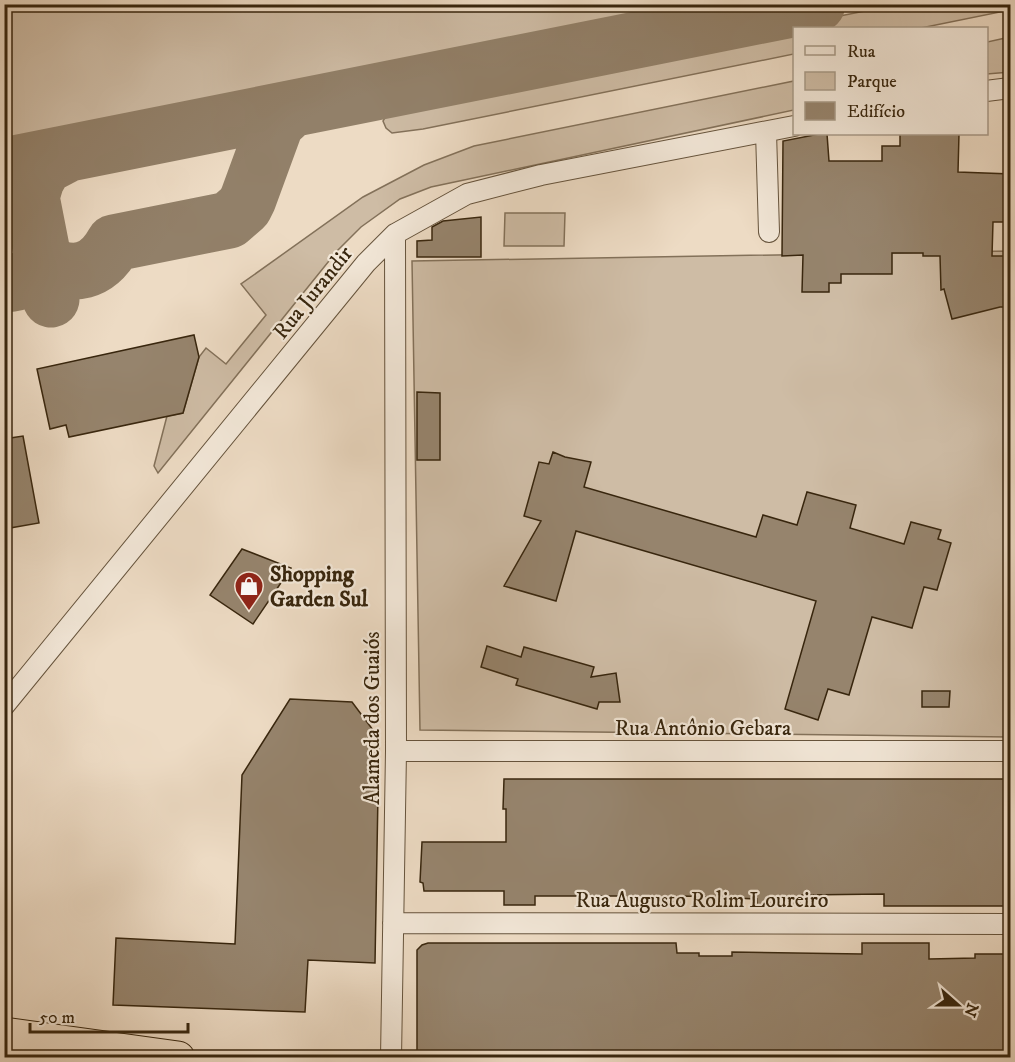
<svg xmlns="http://www.w3.org/2000/svg" width="1015" height="1062" font-family="'IM FELL DW Pica',serif">
<style>
.green{fill:#cebca5;stroke:#83715a;stroke-width:1.5}
.lines{fill:none;stroke-linecap:round;stroke-linejoin:round}
.taxiway{stroke:#928069;stroke-width:57}
.building{fill:#96846d;stroke:#38260e;stroke-width:1.5}
.street-casing{stroke:#65533c;stroke-width:22}
.highway-casing{stroke:#38260e;stroke-width:35}
.street{stroke:#f3e8d9;stroke-width:20}
.highway{stroke:#eddbc4;stroke-width:33}
.labels{text-anchor:middle;stroke-width:4.5;stroke-linejoin:round;paint-order:stroke}
.street-label{font-size:22px;fill:#38260e;stroke:#f3e8d9}
.poi-label{font-size:22px;font-weight:bold;fill:#38260e;stroke:#f3e8d9;text-anchor:start}
</style>
<rect width="100%" height="100%" fill="#eddbc4"/>
<filter id="stains"><feTurbulence type="fractalNoise" baseFrequency=".00333" numOctaves="4"/><feColorMatrix values="0 0 0 0 .2 0 0 0 0 .09 0 0 0 0 .02 0 0 0 .5 -.17"/></filter>
<radialGradient id="worn" r=".72"><stop offset=".6" stop-color="#630" stop-opacity="0"/><stop offset="1" stop-color="#630" stop-opacity=".3"/></radialGradient>
<path class="green" d="M5,4H715V5L5,147Z
M895,5H1010V10L921,28H794V54L423,129L392,133L386,128L383,121L390,109L408,102Z
M1010,37V72L987,74V42Z
M794,81V110L431,187L400,199L361,227L337,251L158,473L154,466L167,416L183,413L199,357L206,348L226,364L266,315L241,284L363,197L424,165L474,146Z
M505,213H565L564,246H504Z
M1010,251V737L420,730L412,261Z
M4,1048L80,1057H5Z"/>
<g class="lines">
<path class="taxiway" d="M4,166L817,4
M4,284C22,283 33,276 44,262C73,279 98,272 114,243L229,220L244,207L248,199L274,128L277,122L290,110
M51,299L31,197L36,180L44,166L65,155"/>
</g>
<path class="building" d="M819,134H827L829,161H882V146H900V134H959L958,172L1011,174V222H993L992,256H1011V307H1000L952,319L944,289L941,290L940,256H923V253H892V274H841V283H829V292H802L803,255L782,256L783,141Z
M481,217V257H417V241L432,240V227L443,221Z
M194,335L199,357L183,413L69,437L66,425L50,429L37,369Z
M417,392L440,393V460H417Z
M23,436L39,523L4,529V439Z
M553,452L565,457L591,462L584,487L756,537L763,515L797,525L807,492L856,505L850,528L904,544L911,522L941,530L938,539L951,543L937,590L924,587L912,628L872,617L849,695L828,689L818,720L785,709L816,601L576,531L556,601L504,586L541,521L524,516L539,462L549,464Z
M242,549L291,568L253,624L210,595Z
M487,646L521,657L524,647L594,667L591,677L616,673L620,702H599L597,709L516,685L518,679L481,667Z
M922,691H950L949,707H922Z
M290,699L352,702L379,738L375,963L308,960L305,1012L113,1005L116,938L235,944L242,775Z
M504,779H1011V906H884V894L802,895V905H757V899L684,896V905H623V896H535V905H504V891H424L423,883L420,882L422,842H506V809H503Z
M428,943H676L677,953H699V956H732V952L862,954V943H929V959L975,958V954H1011V1058H700V1055H656V1053H580V1058H417V950L422,945Z"/>
<g class="lines">
<g class="street-casing">
<path id="street" d="M986,91L1010,88
M766,132L769,232
M4,706L366,263L395,234L467,194L541,175L794,126
M396,751H1010
M393,923L1010,924
M391,1058L396,751L395,234"/>
</g>
<g class="highway-casing">
<path id="highway" d="M4,1034L178,1058"/>
</g>
<use href="#street" class="street"/>
<use href="#highway" class="highway"/>
</g>
<defs>
<g id="shop-pin" transform="scale(1.5)"><path d="M0 17L-7.5 6A9.5 9.5 0 1 1 7.5 6Z" fill="#8f2418" stroke="#f3e8d9"/><path d="M-5-2.5h2.3a2.7 3.5 0 0 1 5.4 0H5L5.5 6h-11ZM-1.5-2.5h3a1.5 2.3 0 0 0-3 0Z" fill="#fff"/></g>
</defs>
<g fill-rule="evenodd">
<use href="#shop-pin" x="249" y="586"/>
</g>
<g class="labels">
<g class="street-label">
<text transform="translate(312 292) rotate(-51)" y="8">Rua Jurandir</text>
<text transform="translate(371 718) rotate(-90)" y="8">Alameda dos Guaiós</text>
<text x="703" y="735">Rua Antônio Gebara</text>
<text x="702" y="907">Rua Augusto Rolim Loureiro</text>
</g>
<g class="poi-label">
<text x="270" y="581">Shopping<tspan x="270" dy="25">Garden Sul</tspan></text>
</g>
</g>
<rect width="1015" height="1062" fill="none" stroke="#eddbc4" stroke-width="24"/>
<rect x="6" y="6" width="1003" height="1050" fill="none" stroke="#38260e" stroke-width="3"/>
<rect x="12" y="12" width="991" height="1038" fill="none" stroke="#38260e" stroke-width="1.5"/>
<rect x="793" y="27" width="195" height="108" fill="#f3e8d9" stroke="#a89a88" stroke-width="1.5"/>
<rect x="805" y="46" width="30" height="9" fill="#f3e8d9" stroke="#a89a88" stroke-width="1.5"/>
<text x="847" y="57" font-size="18" fill="#38260e">Rua</text>
<rect x="805" y="72" width="30" height="18" fill="#cebca5" stroke="#a89a88" stroke-width="1.5"/>
<text x="847" y="87" font-size="18" fill="#38260e">Parque</text>
<rect x="805" y="102" width="30" height="18" fill="#96846d" stroke="#a89a88" stroke-width="1.5"/>
<text x="847" y="117" font-size="18" fill="#38260e">Edifício</text>
<g transform="translate(958 1005) rotate(111)" stroke="#f3e8d9" stroke-width="4.5" paint-order="stroke">
<path d="M0-4.5L10 22L0 15L-10 22Z" fill="#38260e"/>
<text y="-9" font-size="16" font-weight="bold" text-anchor="middle" fill="#38260e">N</text>
</g>
<path d="M30 1023v9h158v-9" fill="none" stroke="#38260e" stroke-width="3"/>
<text x="39" y="1023" font-size="18" fill="#38260e" stroke="#f3e8d9" stroke-width="4.5" paint-order="stroke">50 m</text>
<rect width="100%" height="100%" filter="url(#stains)"/>
<rect width="100%" height="100%" fill="url(#worn)"/>
</svg>
